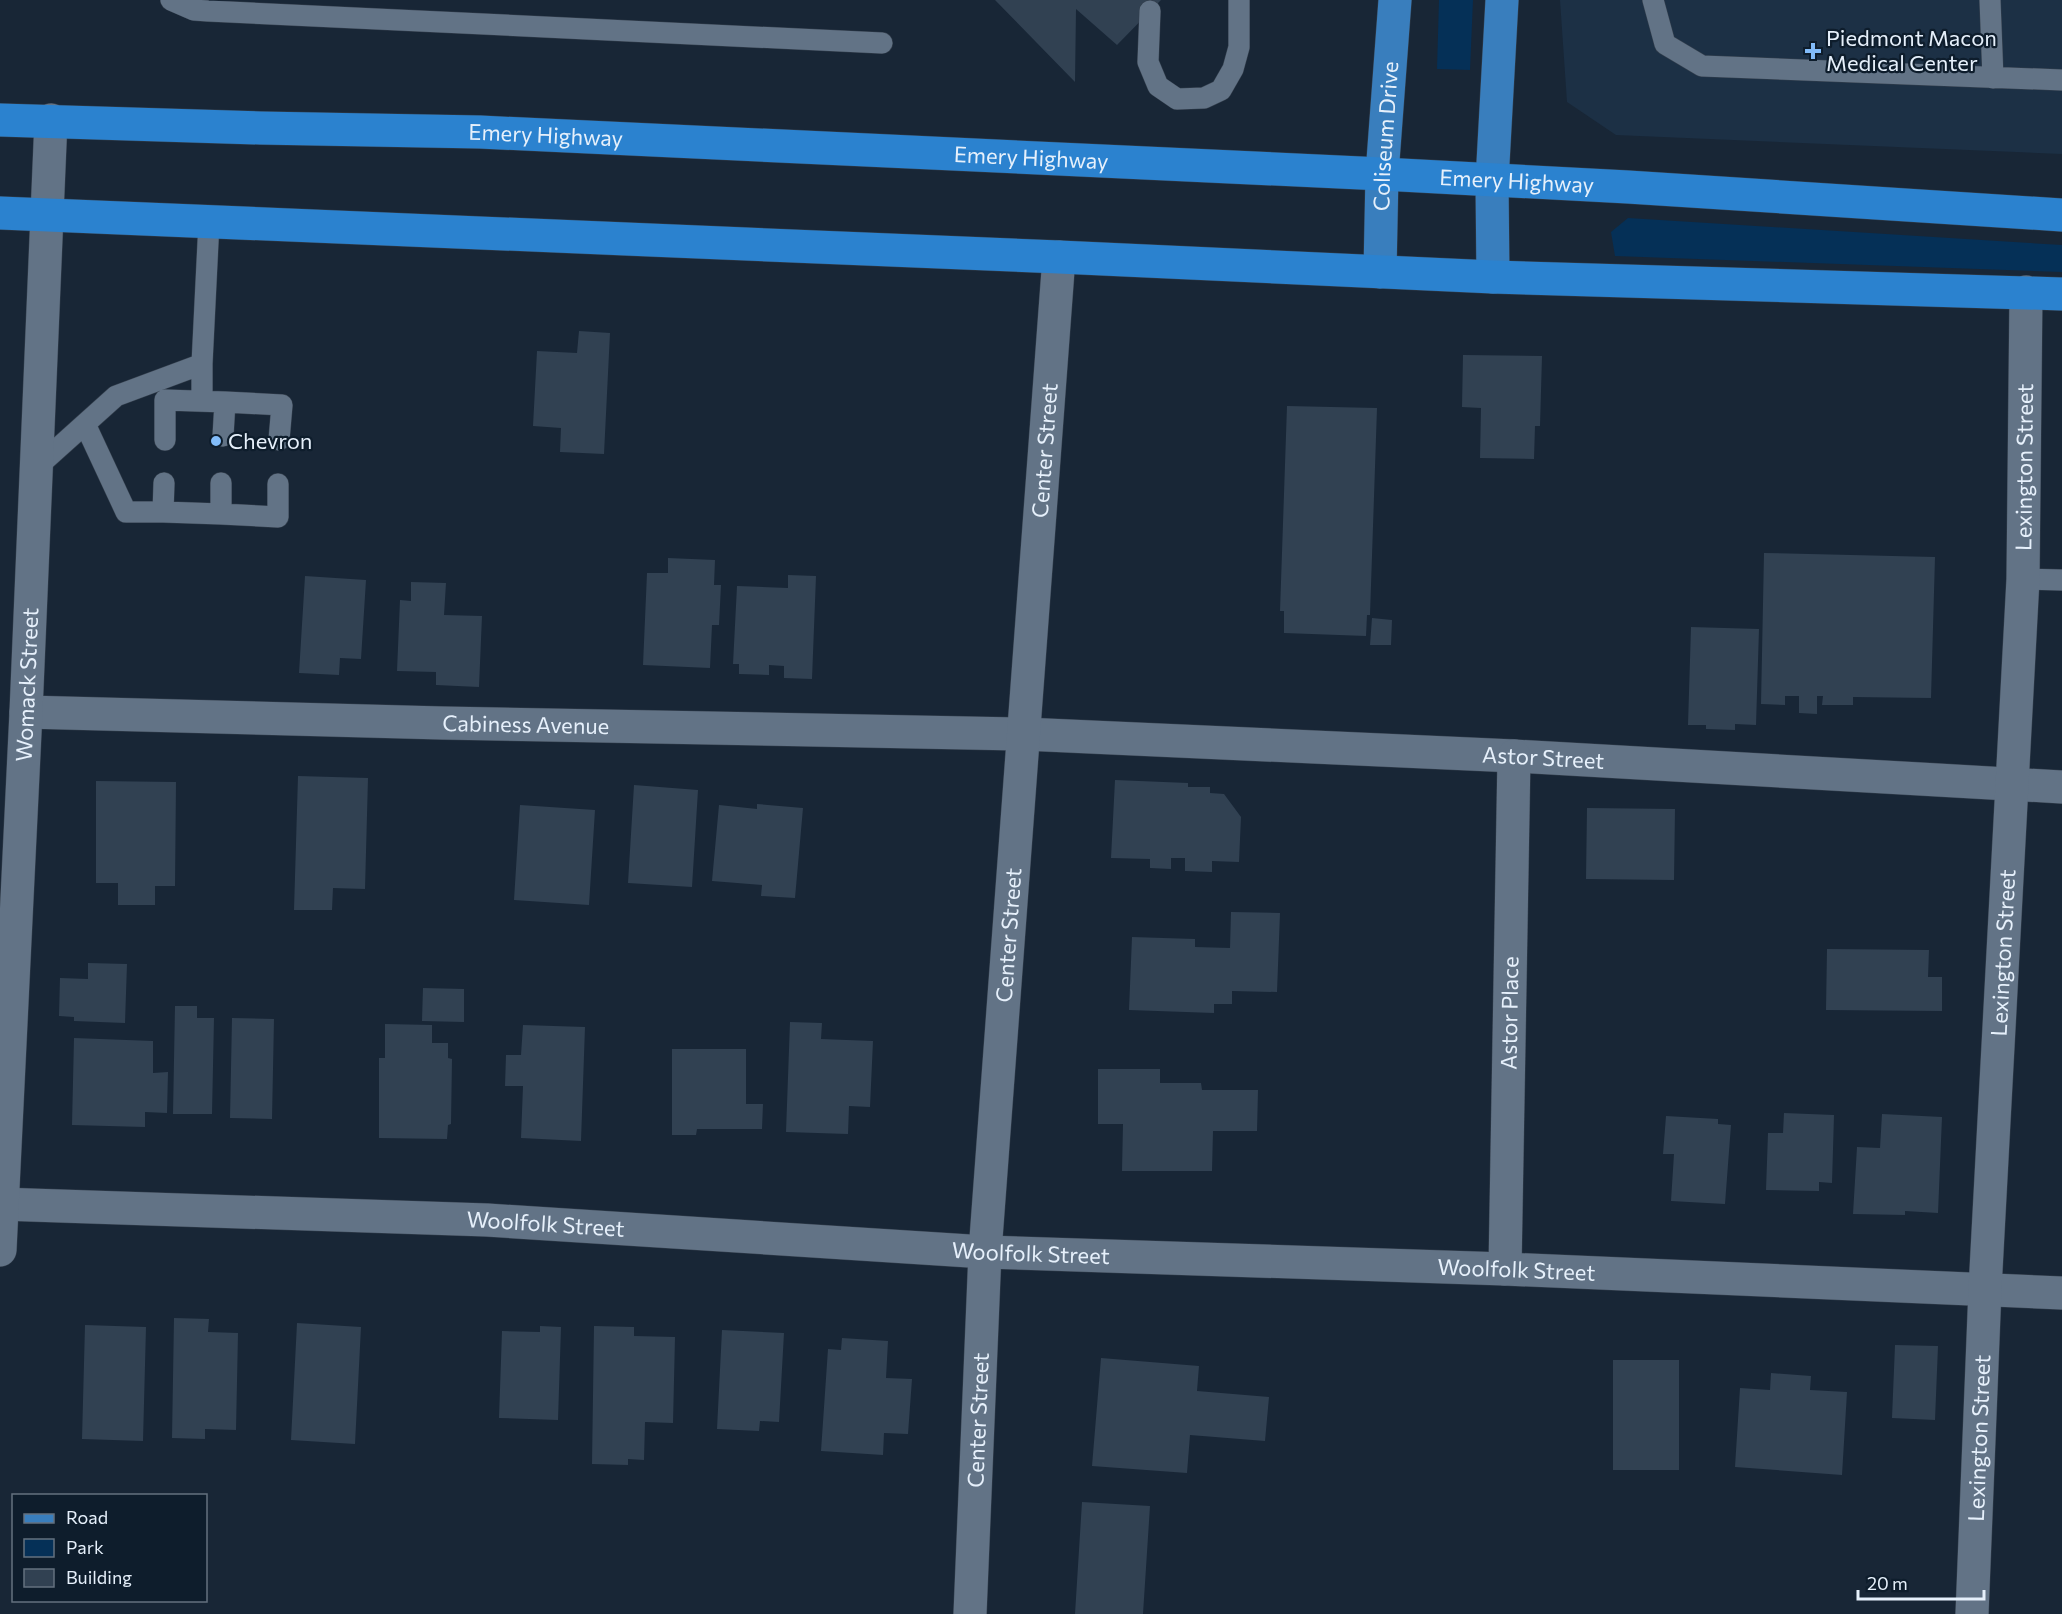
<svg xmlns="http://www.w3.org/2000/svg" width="2062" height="1614" font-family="Commissioner,sans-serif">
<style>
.built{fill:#1c3045}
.green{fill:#053057}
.building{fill:#314152}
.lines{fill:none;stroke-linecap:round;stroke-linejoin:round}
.service-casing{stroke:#35404e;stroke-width:22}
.minor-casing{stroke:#35404e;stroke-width:34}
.primary-casing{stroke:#35404e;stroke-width:34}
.trunk-casing{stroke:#35404e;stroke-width:34}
.service{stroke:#627386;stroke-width:21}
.minor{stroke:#627386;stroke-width:33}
.primary{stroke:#397ebd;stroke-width:33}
.trunk{stroke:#2b82cf;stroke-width:33}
.poi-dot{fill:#82bcfa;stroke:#0e1d2c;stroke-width:2}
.labels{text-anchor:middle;stroke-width:4.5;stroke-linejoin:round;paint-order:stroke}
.poi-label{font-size:22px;fill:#e6f0fb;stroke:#0e1d2c;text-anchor:start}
.street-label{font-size:22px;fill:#e6f0fb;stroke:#0e1d2c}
</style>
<rect width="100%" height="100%" fill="#182636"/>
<path class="built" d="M1560,0H2062V154L1616,135L1567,102Z"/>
<path class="green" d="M1439,0H1473L1470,70L1437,69Z
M1628,218L2062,245V272L1615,256L1611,232Z"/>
<path class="building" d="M995,0H1161L1117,45L1076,9L1075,82Z
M579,331L610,333L604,454L560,452L561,428L533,426L537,351L577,353Z
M1463,355L1542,356L1540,426H1535L1534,459L1480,458L1481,408L1462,407Z
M1287,406L1377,408L1370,615H1367L1366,636L1284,633V611H1280Z
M1764,553L1935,557L1931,698L1853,697V705H1822L1823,696H1817V714L1799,713V696H1785V705L1761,704Z
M668,558L715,560L714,585H721L719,625H712L710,668L643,665L647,573H668Z
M788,575L816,576L812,679L784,678V666L769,665V675L739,674V664H733L737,586L788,588Z
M305,576L366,580L361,659L340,658L339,675L299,673Z
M411,582L446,583L444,615L482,616L479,687L436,685V672L397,671L400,600L411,601Z
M1372,618L1392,620L1391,645H1370Z
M1691,627L1759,629L1756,725L1735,724V730L1706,729V725H1688Z
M298,776L368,778L365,889L333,888L332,910H294Z
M1115,780L1188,783V787H1210V793L1224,794L1241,817L1239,862L1212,861V872L1185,871V858H1171V869L1150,868V859L1111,858Z
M96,781L176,782L175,886H155V905H118V883H96Z
M634,785L698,790L692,887L628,883Z
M757,804L803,808L795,898L761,896L762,885L712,881L719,805L757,809Z
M520,805L595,810L589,905L514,900Z
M1587,808L1675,809L1674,880L1586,879Z
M1231,912L1280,913L1277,992L1232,991V1004H1214V1013L1129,1010L1132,937L1195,939V947L1230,948Z
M1827,949L1929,950L1928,977H1942V1011L1826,1010Z
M88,963L127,964L125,1023L74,1021V1017L59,1016L60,978L88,979Z
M423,988L464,989V1022L422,1021Z
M175,1006H197V1018H214L212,1114H173Z
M232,1018L274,1019L272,1119L230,1118Z
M790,1022L822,1023L821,1039L873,1041L870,1107L849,1106L848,1134L786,1132Z
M385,1024L432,1025V1043H448V1058L452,1059L451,1124L448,1125L447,1139L379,1138V1058H385Z
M523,1025L585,1027L581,1141L521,1138L523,1086H505L506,1055H521Z
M74,1038L153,1041V1073L168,1072L167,1113L145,1112V1127L72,1125Z
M672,1049H746V1104H763L762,1129H697L696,1135H672Z
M1098,1069H1160V1083H1201L1202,1090H1258L1257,1131H1213L1212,1171H1122L1123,1124H1098Z
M1784,1113L1834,1115L1832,1183L1819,1182V1191L1766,1190L1768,1133H1783Z
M1882,1114L1942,1117L1938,1213L1905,1211V1215L1853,1214L1857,1147L1880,1148Z
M1666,1116L1718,1119V1124L1731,1125L1725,1204L1671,1201L1674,1154H1663Z
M174,1318L209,1319L208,1332L238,1333L236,1430L205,1429V1439L172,1438Z
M297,1323L361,1327L355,1444L291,1440Z
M85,1325L146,1327L143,1441L82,1439Z
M540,1326L561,1327L558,1420L499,1418L502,1331L540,1332Z
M594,1326L634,1327V1336L675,1337L673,1423L645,1422L644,1460L628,1459V1465L592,1464Z
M722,1330L784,1333L779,1422L760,1421L759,1431L717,1429Z
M842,1338L888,1341L886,1378L912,1379L908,1434L884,1433L883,1455L821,1451L828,1349L841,1350Z
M1895,1345L1938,1346L1935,1420L1892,1418Z
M1101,1358L1199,1366L1197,1391L1269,1397L1265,1441L1190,1435L1187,1473L1092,1466Z
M1613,1360H1679V1470H1613Z
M1771,1373L1811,1376L1810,1390L1847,1392L1842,1475L1735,1467L1740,1388L1770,1390Z
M1082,1502L1150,1506L1143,1614H1075Z"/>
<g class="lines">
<g class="service-casing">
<path id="service" d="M171,0L194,10L208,11L882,43
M1653,0L1665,44L1702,66L2062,80
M1990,0L1993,78
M1150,11L1148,62L1158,86L1177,99L1204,98L1221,90L1233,69L1239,47V0
M202,401V364
M225,402L282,405L279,440
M85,424L126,512H163
M165,440V400L225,402L223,436
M37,467L116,396L202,364L209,222
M164,483L163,512L221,514V483
M221,514L278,517V484
M2023,579L2062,580"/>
</g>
<g class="minor-casing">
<g id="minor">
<path id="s1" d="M26,712L442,723L1024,734L1514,756L2062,787"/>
<path id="s2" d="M0,1204L487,1220L985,1252L1505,1269L2062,1293"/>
<path id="s3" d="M0,1250L26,712L51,120"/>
<path id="s4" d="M1505,1269L1514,756"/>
<path id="s5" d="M970,1614L985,1252L1059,257"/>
<path id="s6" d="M1972,1614L1985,1289L2023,579L2026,292"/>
</g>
</g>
<g class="primary-casing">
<g id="primary">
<path id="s7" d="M1380,272L1382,174L1395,0"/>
<path d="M1493,277L1492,181L1502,0"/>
</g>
</g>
<g class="trunk-casing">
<g id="trunk">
<path id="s8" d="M0,120L260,128L480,132L1382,174L1628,187L2062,215"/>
<path d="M0,213L1059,257L1493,277L2062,294"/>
</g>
</g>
<use href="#service" class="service"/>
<use href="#minor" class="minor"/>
<use href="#primary" class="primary"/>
<use href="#trunk" class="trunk"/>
</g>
<g class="poi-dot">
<path d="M1810 42h6v6h6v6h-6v6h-6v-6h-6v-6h6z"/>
<circle cx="216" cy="441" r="6"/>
</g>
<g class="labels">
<g class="poi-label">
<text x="1826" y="46">Piedmont Macon<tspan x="1826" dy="25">Medical Center</tspan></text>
<text x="228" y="449">Chevron</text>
</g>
<g class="street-label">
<text dy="8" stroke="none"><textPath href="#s8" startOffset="546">Emery Highway</textPath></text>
<text dy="8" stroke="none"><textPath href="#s7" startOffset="136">Coliseum Drive</textPath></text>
<text dy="8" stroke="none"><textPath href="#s8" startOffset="1032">Emery Highway</textPath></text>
<text dy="8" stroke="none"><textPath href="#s8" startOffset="1518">Emery Highway</textPath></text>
<text dy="8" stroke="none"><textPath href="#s5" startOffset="1166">Center Street</textPath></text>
<text dy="8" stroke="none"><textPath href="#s6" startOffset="1148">Lexington Street</textPath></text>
<text dy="8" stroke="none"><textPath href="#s3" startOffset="566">Womack Street</textPath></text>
<text dy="8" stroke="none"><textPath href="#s1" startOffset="500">Cabiness Avenue</textPath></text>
<text dy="8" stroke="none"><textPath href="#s1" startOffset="1518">Astor Street</textPath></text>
<text dy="8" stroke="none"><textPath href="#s5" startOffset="680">Center Street</textPath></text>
<text dy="8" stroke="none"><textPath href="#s6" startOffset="662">Lexington Street</textPath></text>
<text dy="8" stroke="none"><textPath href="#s4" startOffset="256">Astor Place</textPath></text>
<text dy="8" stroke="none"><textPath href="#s2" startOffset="546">Woolfolk Street</textPath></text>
<text dy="8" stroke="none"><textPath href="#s2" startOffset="1032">Woolfolk Street</textPath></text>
<text dy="8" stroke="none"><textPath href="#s2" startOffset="1518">Woolfolk Street</textPath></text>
<text dy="8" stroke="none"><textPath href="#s5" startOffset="194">Center Street</textPath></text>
<text dy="8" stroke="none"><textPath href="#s6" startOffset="176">Lexington Street</textPath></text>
</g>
</g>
<rect x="12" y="1494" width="195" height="108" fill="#0e1d2c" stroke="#64717f" stroke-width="1.5"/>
<rect x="24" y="1514" width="30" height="9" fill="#397ebd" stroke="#64717f" stroke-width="1.5"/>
<text x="66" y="1524" font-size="18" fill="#e6f0fb">Road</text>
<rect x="24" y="1539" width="30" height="18" fill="#053057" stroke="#64717f" stroke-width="1.5"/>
<text x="66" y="1554" font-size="18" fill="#e6f0fb">Park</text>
<rect x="24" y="1569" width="30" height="18" fill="#314152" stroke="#64717f" stroke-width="1.5"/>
<text x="66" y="1584" font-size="18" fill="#e6f0fb">Building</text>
<path d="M1858 1590v9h126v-9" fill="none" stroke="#e6f0fb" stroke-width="3"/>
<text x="1867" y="1590" font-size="18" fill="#e6f0fb" stroke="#0e1d2c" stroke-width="4.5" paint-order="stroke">20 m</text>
</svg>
